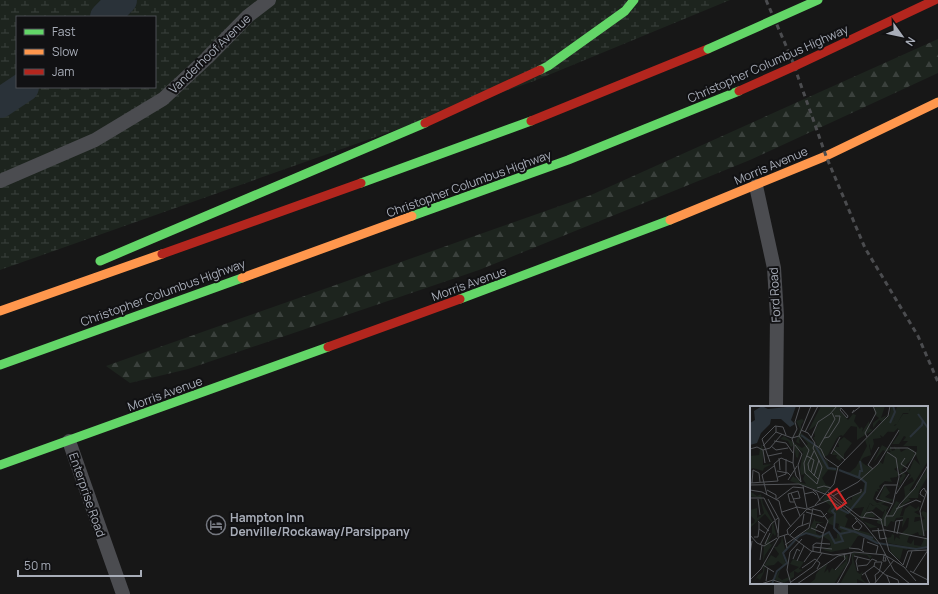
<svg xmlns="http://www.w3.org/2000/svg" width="938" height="594" font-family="Manrope,sans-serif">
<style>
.forest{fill:url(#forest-firs)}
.wetland{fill:url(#wetland-marsh);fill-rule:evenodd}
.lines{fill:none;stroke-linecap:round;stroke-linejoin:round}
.river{stroke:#2a3239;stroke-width:30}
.street{stroke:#4b4c50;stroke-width:14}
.fast{stroke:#63d668;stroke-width:9}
.slow{stroke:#ff974d;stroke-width:9}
.jam{stroke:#b3261e;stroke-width:9}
.rail{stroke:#4b4c4f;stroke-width:3;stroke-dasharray:5 4;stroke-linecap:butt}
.fast-bridge{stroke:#63d668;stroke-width:9}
.jam-bridge{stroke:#b3261e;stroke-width:9}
.labels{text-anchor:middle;stroke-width:4;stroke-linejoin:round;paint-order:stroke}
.street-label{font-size:12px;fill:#a8adb8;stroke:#111113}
.poi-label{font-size:12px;font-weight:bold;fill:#a8adb8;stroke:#111113;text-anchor:start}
.inset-river{fill:none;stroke:#2a3239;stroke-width:2}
.inset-road{fill:none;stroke:#515357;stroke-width:1}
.view{fill:#d62828;fill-opacity:0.15;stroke:#d62828;stroke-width:2}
.inset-edge{fill:none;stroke:#a8adb8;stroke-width:2}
</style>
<defs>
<pattern id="forest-firs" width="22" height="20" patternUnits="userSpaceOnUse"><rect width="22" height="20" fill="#1d241e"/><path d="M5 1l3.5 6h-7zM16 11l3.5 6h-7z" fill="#3b413d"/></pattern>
<pattern id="wetland-marsh" width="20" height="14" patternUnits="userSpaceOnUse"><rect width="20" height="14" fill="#1d241e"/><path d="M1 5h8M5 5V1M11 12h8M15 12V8" fill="none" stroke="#3b413d"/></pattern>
</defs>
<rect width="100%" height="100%" fill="#171717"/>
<path class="forest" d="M938,39V73L750,160L479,270L188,369L130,383L106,366L591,195Z"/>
<path class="wetland" d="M0,0H730L534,81L0,270ZM17,17H155V87H17Z"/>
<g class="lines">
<path class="river" d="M105,17L122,0
M0,103L24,87"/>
<path class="street" d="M0,181L95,140L163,99L207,58L248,16L269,0
M756,186L774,268L777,316L776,407
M69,441L123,594
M781,583V594"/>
<path class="fast" d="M540,70L548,66L625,11L634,0
M361,183L531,121
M412,216L568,160L739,91
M100,261L425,123
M460,299L670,220
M0,365L242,278
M0,465L328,347"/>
<path class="slow" d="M670,220L826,156L938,102
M242,278L412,216
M0,311L162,254"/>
<path class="jam" d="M795,66L935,0
M531,121L708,49
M425,123L540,70
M162,254L361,183
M328,347L460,299"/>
<path class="rail" d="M766,0L791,57L826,156L865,248L918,336L938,382"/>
<path class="fast-bridge" d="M708,49L818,0"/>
<path class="jam-bridge" d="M739,91L795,66"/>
</g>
<defs>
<g id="hotel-ring" transform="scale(1)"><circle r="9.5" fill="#111113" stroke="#757880" stroke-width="1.5"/><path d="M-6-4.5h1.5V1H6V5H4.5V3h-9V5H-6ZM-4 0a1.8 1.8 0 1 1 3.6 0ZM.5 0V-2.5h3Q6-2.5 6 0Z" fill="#757880"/></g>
</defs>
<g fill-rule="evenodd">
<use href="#hotel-ring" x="216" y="525"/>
</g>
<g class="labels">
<g class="street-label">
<text transform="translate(210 54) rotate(-44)" y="4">Vanderhoof Avenue</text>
<text transform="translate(768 64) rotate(-24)" y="4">Christopher Columbus Highway</text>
<text transform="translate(771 166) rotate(-23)" y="4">Morris Avenue</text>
<text transform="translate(469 184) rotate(-20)" y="4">Christopher Columbus Highway</text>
<text transform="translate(469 284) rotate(-20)" y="4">Morris Avenue</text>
<text transform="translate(163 293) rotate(-20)" y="4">Christopher Columbus Highway</text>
<text transform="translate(775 295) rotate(-93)" y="4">Ford Road</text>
<text transform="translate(165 394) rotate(-20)" y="4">Morris Avenue</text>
<text transform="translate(87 495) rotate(71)" y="4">Enterprise Road</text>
</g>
<g class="poi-label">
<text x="230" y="522">Hampton Inn<tspan x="230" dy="14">Denville/Rockaway/Parsippany</tspan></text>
</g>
</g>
<g transform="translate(750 406)">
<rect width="178" height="178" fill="#171717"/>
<path d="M120,97L123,100L128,98L135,103L133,106L126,101L123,104L116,106ZM139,138L158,141L157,144L153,143L150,154L141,147Z" fill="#1d241e"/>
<path d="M71,0H92L89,4L98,14L103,8L106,9L104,15L110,23L111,21L113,22L112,26L119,15L120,23L123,24L107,34V21L101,20L93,30L91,29L87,32L78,49L72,52L77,54L79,61L87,62L86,65L78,64L72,72L76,79L80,80L76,87L40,75L43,70L50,75L49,76L56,78L53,73L55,68L51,69L50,63L53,46L47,42L49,46L48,52L46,51L44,39L41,41L38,35L30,33L34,30L52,42L58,38L52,31L49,34L50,38L46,36L50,23L46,15L52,13L54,15L51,19V27L67,39L63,31H65L64,25L69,17L58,25ZM124,0H135L131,12L137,9L132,16L129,14L123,22V17L129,12L125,9ZM141,0L146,5L145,14L142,17L145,20L153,8H158L161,1L178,0V55L159,85L167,81L166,77L175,67L178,59V70L169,85L168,92H158L161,94L154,98L150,110H153L155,103L160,99L166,103L169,100V104L164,106L173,111H165L164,116L175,113L171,107L173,105L178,107V124L175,125L174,130L169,129L168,126L159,130L157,136L161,138L164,133V139L171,140L175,131L178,133V141L164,142L138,137L137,132L141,131L142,128L144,129V135L146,131L150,133L149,130L158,121L159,112H157L152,122L153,111L146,112L144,116L141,115L137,121L127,117L128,112H132L135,104L128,98L124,100L120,97L116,105L124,107L125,111H114L113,115L128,121L120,122L111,113L110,111L114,101L100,103L96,100L98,92L102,94V91L113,85L115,76L94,66H100L106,61L117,40L115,34L140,8ZM148,22L149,28L142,38H149L154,30L156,31L153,35H158L153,40H167V45L164,48V44L158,42L151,46L149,41L147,43L144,40L145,44L142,45L140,39L139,43L132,39L123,57L133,44L137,46L139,44L141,46L136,47L133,58L130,56L123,63L114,58L111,55L113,52L121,49L119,39L123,27L127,25L144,26ZM166,49L170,59L164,53L160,63L156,65L161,69L157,75L162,71L164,75L154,81L155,90L152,98L146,101L150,97L146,95L138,111L136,104L139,101L131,98L144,94L135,91L140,87L135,79L129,92L133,95L127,97L123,93L126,85L129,86L127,83H130L129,80L135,75L142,76L140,72L147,71L149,67L144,63L148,61L152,70L149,73L150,79L147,81H149L156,69L151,64ZM94,31L102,37L94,48V52L90,53L92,56L86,52L87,49H82L86,41H89L88,36ZM11,38L13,43V59L22,58L14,62L13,65L3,62L0,64V50L9,49L10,43L7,41L11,42ZM0,85L7,90L11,88L13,98L23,116L26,128L25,130L23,127L19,135L21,139L25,135L15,149L13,156L14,139L22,127V117L15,108L0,122V118L4,117L5,114L0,109V104L7,102V112L14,107L10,92L0,90ZM32,130L35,143L40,138L32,147L36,158L34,160L28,155L24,159L15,160L14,166L10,174L7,172L3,178L8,169L13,166V161L21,149L26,152L29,148L24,141H27L31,136ZM102,147L117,148L122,150L120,153L117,149L105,148L103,152L107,166L110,168L113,165L111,172L117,178L107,173V178H90L102,157ZM98,149L97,158L84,178H59L65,173L66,168L71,162L78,157L74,167L78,163L79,167L82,162L85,164L96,155L94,151H87ZM43,153L54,156L49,163L53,164L48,167L44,165V171L34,177L24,173L31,162L28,171L32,174L39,171L40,167L49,161L40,158Z" fill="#1d241e" fill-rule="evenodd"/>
<path d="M164,0L159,4L161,7H153L147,18L141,20L140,16L145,14L144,9L147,1ZM126,24H139L133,31L130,29L131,32L123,33L124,38L121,45L118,33ZM76,89L107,113L98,107L95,110L98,113L95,121L119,127L128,137L115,130H108L100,142L81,146L73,144L81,140L80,135L74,131L68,133L55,126L47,133V131L60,122L65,112V115L75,117H66V127L69,129L80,127L81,131L86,137L93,135V134L90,129L92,135L86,136L83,133L87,132V128L92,125L88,123L89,118L86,117L84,120L78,117V113L84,109L77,106L81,100L73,94L70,97Z" fill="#1d241e"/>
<path d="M12,0L18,3L46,0L41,14L45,18L40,21L31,13H21L20,18L11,27L7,37L0,39V17L5,14L4,5Z" fill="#2a3239"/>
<path class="inset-river" d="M168,8L178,22M140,17L145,6L143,0M51,29L65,39L78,62L86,63M160,31L172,19L173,14M89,64L110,72M90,121L123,132M90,128L104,125L127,137L166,143L178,141M22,178L27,165L37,157L33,147L49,130L56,127L70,131L79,126L85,137L93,135L90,128L84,122L85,108L82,105L86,101L98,107L115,86L116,77L109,71L110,65H112L110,55"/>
<path class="inset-road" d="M50,0L45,16L47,23L42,33L44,39L43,57L46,70L51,76M91,2L98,10L97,12L90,4ZM104,4L102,7L111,0M26,20V26L42,32L49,30L61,0M55,26L68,0M49,30L59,44L54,57L55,67L67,78L72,61L63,42L65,37L58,27L51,24M117,31L115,27L126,7L123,0M61,32L68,16L80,8L87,0M74,32L79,31L89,16L90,10H85M24,35L36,37L43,47M45,39L52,48L48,59L51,76M65,39L71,43L75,52L88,61M13,40L26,26M21,40L26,44L38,42M69,41L85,13L82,7M140,42H158L166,47L156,65L149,69M0,43L7,41L13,44M83,43L95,54M13,44L20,42L32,28M13,44L15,57M64,45L58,58L59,64L68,73M81,48L90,31M18,50L32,47M57,50L64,54L61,66M29,52L30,64M155,52L151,58L157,62M20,56L12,33L25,20L33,21L36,29M24,58L31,52L43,57M123,63L118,59L129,41M27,65L38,67L41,70M64,70L69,54M28,71L36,68V53M38,74L47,60M1,77L28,75L24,58M2,77L3,64L9,67L10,76M0,79L49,78L80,90L114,118L130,138L144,165L160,178M53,80L57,102M67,82L74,80L81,82M0,84L12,86L29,95L32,108L41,121M17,84L26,89V93M63,84L67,87L70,95M78,86L110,111L131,114L139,145L153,159L158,145L178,144M41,87L50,110M54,88L63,86L66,89M146,88L159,68M17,89L12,69L24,60M83,90L108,76L128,58L149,24M174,91L170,88L171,85L174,82L176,86M1,92H14M14,92L25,114M8,93L10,109M18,93L29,113L28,131M43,93L50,92L48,85L38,88L40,96H44M26,94L43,81L54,82M79,94L92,102M93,97L98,92L111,86V83M143,98L126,93L134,79H147M65,99L84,78L88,61L138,10L140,0M63,103L71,105L78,115L73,128L70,147M146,103L166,94L171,96M170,105L174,130M170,105L178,82M32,106L47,101L62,104M56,106L73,111L77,107M136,110H143L150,98L164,83L178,59M105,112L112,120L109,124L104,123L102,120L107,115M113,112L116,107L122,106L132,114M8,115L19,125M25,115L28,127M9,116V123L15,127M52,120L54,108M135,120V112L143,97L149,71L146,52L137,46M61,122L73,127M66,122L68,118L76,123M128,122L130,133L137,132M135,124L178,133M122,125L135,124M144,127L146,115L153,114M38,128L61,145L83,149L101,147L99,156L87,178M147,128L150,114M0,129L7,137L14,140L27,132M34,129L37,142M40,129L48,121L59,117M4,131H8L9,123M117,136L128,140L126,148M15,138L20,127M10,139L21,118L28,112M35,139L59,122L63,102M63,141L82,143M99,142L109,143L114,146M112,144L114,132M63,146V139L66,137L80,138M0,148L2,135M104,150L120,154M108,151L106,155L108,165M135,151L136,155H133L134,149L140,152L154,161L166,175M43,153L47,143L50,145M10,154L12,139M47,155L54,140M54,156L62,145M13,159L24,166M108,160L117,159L122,153L127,155M124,160L125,156H132L129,166L125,169L126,176M124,160L137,170L140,178M52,162L65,153L70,157L67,163M156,162L162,145M85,164L95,153L94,148M160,165L178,174M115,167L120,178M163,167L178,144M112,169L124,160M136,169L148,174L149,178M0,174L11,163L29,131L38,128L37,124L57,103L79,94M16,175L18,162M41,176L62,161L72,147M11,178L23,174L35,178M41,178L37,164L40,146L52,133M47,178L88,150L104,146L136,149M124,178L144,154"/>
<path class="view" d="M87,83L96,97L87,103L78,89Z"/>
<rect width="178" height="178" class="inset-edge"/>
</g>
<rect x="16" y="16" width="140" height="72" fill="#111113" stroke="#4d4f55"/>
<rect x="24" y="29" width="20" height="6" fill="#63d668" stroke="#4d4f55"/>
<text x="52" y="36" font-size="12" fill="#a8adb8">Fast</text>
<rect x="24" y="49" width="20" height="6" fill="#ff974d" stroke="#4d4f55"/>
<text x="52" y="56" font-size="12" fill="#a8adb8">Slow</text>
<rect x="24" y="69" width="20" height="6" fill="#b3261e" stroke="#4d4f55"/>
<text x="52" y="76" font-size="12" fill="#a8adb8">Jam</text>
<g transform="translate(902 36) rotate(123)" stroke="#111113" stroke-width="3" paint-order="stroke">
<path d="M0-3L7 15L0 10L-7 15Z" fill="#a8adb8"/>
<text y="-6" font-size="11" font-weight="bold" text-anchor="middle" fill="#a8adb8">N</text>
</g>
<path d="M18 570v6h123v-6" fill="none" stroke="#a8adb8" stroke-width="2"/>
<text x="24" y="570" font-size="12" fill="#a8adb8" stroke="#111113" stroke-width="3" paint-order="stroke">50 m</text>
</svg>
